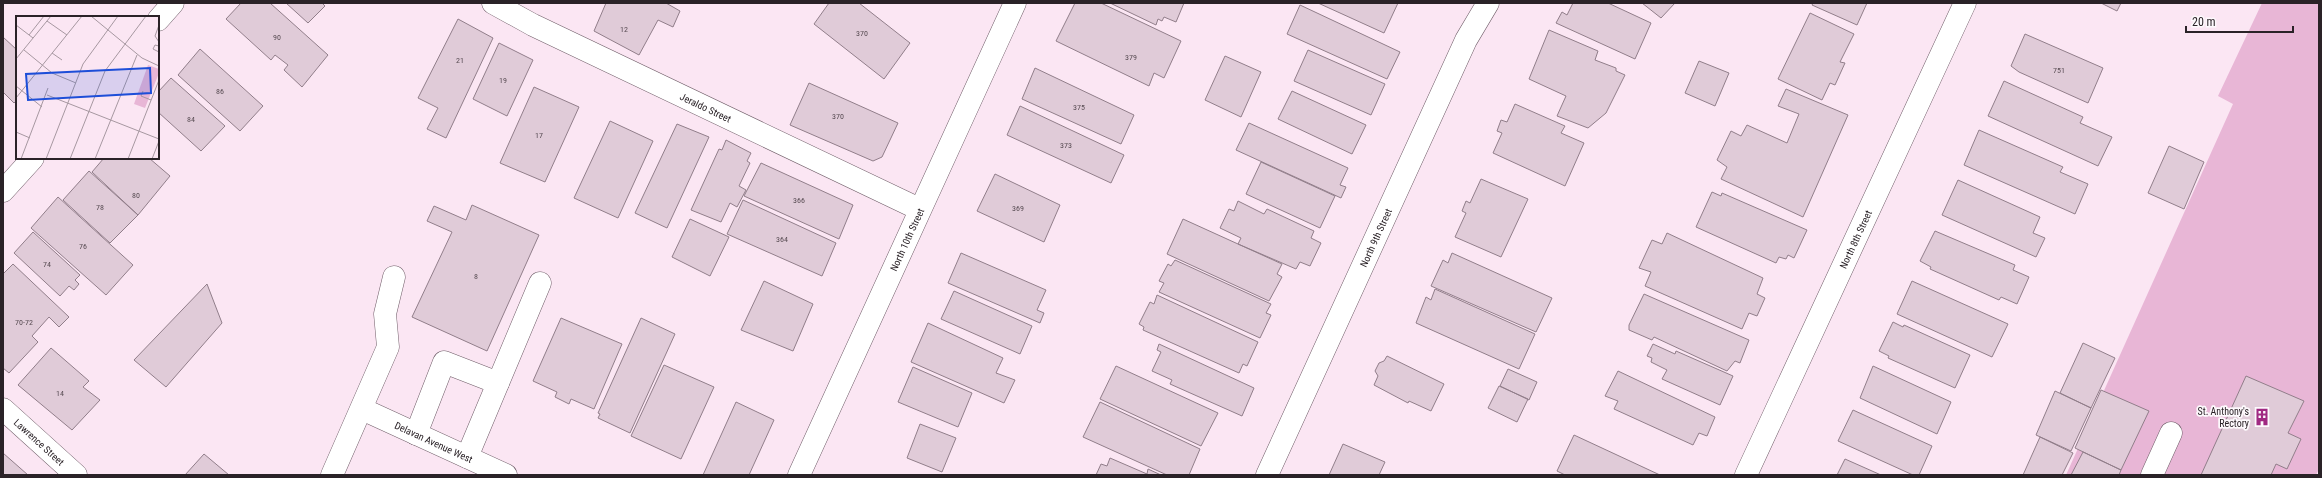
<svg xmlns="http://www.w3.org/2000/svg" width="2322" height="478" font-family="'Roboto Condensed',sans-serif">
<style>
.green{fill:#e8b6d6}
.building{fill:#e0cbd8;stroke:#917e8a}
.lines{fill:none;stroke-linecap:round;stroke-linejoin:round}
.minor-casing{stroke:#705e69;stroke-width:23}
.minor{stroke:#fff;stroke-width:22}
.labels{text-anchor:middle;stroke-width:3.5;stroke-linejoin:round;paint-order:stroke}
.number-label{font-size:8px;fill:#584c53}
.street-label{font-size:10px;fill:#2a2227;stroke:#fdf9fc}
.poi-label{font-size:10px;fill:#2a2227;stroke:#fdf9fc;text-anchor:end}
.inset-road{fill:none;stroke:#a798a1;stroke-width:1}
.view{fill:#1d4ed8;fill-opacity:0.15;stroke:#1d4ed8;stroke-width:2}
.inset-edge{fill:none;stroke:#2a2227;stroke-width:2}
</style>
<rect width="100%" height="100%" fill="#fbe6f3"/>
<path class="green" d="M2262,3H2319V469L2316,475H2066L2233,104L2218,96Z"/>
<path class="building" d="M241,3H270L328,55L302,87L284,70L288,65L275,55L271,60L226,19Z
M286,3H322L325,6L308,23Z
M606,3H666L680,11L673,27L658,20L639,55L594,31Z
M829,3H859L910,43L884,79L814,24Z
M1075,3H1101L1181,41L1164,78L1154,73L1149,86L1056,41Z
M1110,3H1184L1176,22L1164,17L1162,21L1158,19L1156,25Z
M1318,3H1398L1384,33Z
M1573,3H1608L1651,23L1635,59L1556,23L1562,12L1567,15Z
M1642,3H1675L1661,18Z
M1813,3H1867L1857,25L1812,5Z
M2101,3H2121L2117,11Z
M1300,5L1400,52L1387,79L1287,34Z
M1810,13L1854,34L1840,62L1845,63L1835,85L1830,83L1822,100L1778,79Z
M458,19L493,38L446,138L427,129L438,108L418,98Z
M1549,30L1598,51L1595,60L1616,68V71L1625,75L1606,113L1588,128L1557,116L1566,96L1529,79Z
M2025,34L2103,68L2088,103L2019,72L2011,66Z
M3,37L17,50V100L14,103L3,92Z
M499,43L533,60L507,116L473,99Z
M200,49L263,106L240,131L178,75Z
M1308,50L1385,84L1371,115L1294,81Z
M1225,56L1261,72L1241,117L1205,100Z
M1699,61L1729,73L1715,106L1685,93Z
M1035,68L1134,115L1121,144L1022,99Z
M171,78L225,126L201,151L158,112V92Z
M2004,81L2083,117L2080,123L2112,137L2098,166L1988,116Z
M809,83L898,123L882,157L873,161L790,125Z
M534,87L579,107L545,182L500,163Z
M1786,89L1848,115L1803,217L1721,179L1727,167L1717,160L1731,131L1741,136L1747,125L1787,143L1799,114L1778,106Z
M1292,91L1366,125L1352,154L1278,119Z
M1515,104L1565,126L1561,133L1584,143L1565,186L1493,153L1502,133L1497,131L1501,120L1507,122Z
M1020,106L1124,155L1111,183L1007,135Z
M610,121L653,141L618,218L574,198Z
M1249,123L1348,168L1340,185L1346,187L1341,198L1236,150Z
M677,124L709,137L667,228L635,213Z
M1979,130L2063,167L2060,172L2088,184L2075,214L1964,165Z
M726,140L751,153L747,161L750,163L739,186L746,190L737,207L730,203L721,222L691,210L719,149L722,150Z
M2169,146L2204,162L2184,209L2148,193Z
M104,158H149L170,176L138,215L92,172Z
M1261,162L1335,196L1320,228L1246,194Z
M761,163L853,205L839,239L744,196Z
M89,171L138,215L110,243L63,200Z
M995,174L1060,205L1044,242L977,211Z
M1481,179L1528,199L1501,257L1455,237L1466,213L1462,211L1466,201L1470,203Z
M1958,180L2040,217L2033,233L2045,238L2036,257L1942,215Z
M1712,192L1721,196L1722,193L1807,230L1794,258L1788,255L1786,259L1779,257L1776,263L1696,227Z
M58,197L133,265L106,295L31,228Z
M743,200L836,243L822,276L727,234Z
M1238,201L1264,214L1267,209L1314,231L1311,238L1321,243L1310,266L1300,262L1296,269L1238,244L1241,238L1220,228L1229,209L1234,211Z
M472,205L539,235L487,351L412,317L452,232L427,221L434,206L466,220Z
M690,219L729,237L710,276L672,257Z
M1183,219L1282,264L1277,274L1282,277L1269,301L1167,254Z
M1935,231L2015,265L2013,270L2029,277L2017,304L2001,297L1999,300L1930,269L1931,267L1920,261Z
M33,232L80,275L75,280L79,284L74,290L69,286L60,296L14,253Z
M1667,233L1763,278L1757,294L1765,298L1757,316L1749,313L1742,329L1645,286L1651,272L1639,268L1652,240L1662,244Z
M961,253L1046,290L1037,310L1044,313L1040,323L948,283Z
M1452,253L1552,298L1536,332L1431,286L1443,260L1448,263Z
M1175,260L1271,304L1266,313L1271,315L1260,338L1159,292L1164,283L1159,281L1168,264L1171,266Z
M13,264L69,317L59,327L49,317L32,336L38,342L9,373L3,368V274Z
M764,281L813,304L793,351L741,330Z
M1912,281L2008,324L1992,357L1897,314Z
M207,284L222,323L166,387L134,360Z
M1435,289L1535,334L1519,369L1416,323L1426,297L1431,300Z
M954,291L1032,326L1020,354L941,319Z
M1644,294L1749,340L1740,363L1735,361L1727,371L1654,337L1652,340L1629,330V325Z
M1157,295L1258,342L1247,366L1243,364L1239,373L1143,330L1144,327L1139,324L1150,302L1154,304Z
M561,318L622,344L594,409L571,399L569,404L555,397L557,392L533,381Z
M641,318L675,334L630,433L598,418L600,414L598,413Z
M1893,322L1903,327L1904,325L1970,355L1955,388L1888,358L1889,356L1879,351Z
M928,323L1003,358L996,373L1015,380L1004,403L911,362Z
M2083,343L2115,358L2091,408L2060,393Z
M1159,344L1254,388L1242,416L1170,384L1172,380L1152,371L1161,352L1157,350Z
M1653,344L1675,354L1676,351L1733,376L1720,405L1662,379L1667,370L1651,362L1652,358L1647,356Z
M51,348L89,381L83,387L100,400L72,430L18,385Z
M1387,356L1444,384L1431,411L1409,401L1408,403L1374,385L1378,376L1375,371L1379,363L1384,361Z
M664,365L714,387L681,459L631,436Z
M1116,366L1218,413L1201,446L1100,399Z
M1873,366L1951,402L1937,434L1860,398Z
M913,367L972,393L958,427L898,402Z
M1508,369L1537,382L1529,400L1500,386Z
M1618,371L1715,417L1707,436L1699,433L1693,445L1614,409L1618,401L1605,396Z
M2246,376L2304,401L2288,433L2301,439L2287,469L2276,464L2271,475H2201Z
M1499,386L1528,399L1517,422L1488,408Z
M2101,390L2149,411L2121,470L2075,448Z
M2055,391L2091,408L2071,451L2036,435Z
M736,402L774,420L749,475H703Z
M1100,402L1200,449L1189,475H1167L1083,437Z
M1853,410L1932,446L1919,475H1913L1838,441Z
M920,424L956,438L942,472L907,458Z
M1574,435L1660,475H1565L1557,471Z
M2040,437L2073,453L2062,475H2023Z
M1343,444L1385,462L1379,475H1329Z
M2083,452L2121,470L2119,475H2071Z
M3,453L28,475H3Z
M204,454L229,475H185Z
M1110,458L1147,474L1148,469L1161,475H1096L1101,464L1107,466Z
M1845,459L1881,475H1837Z"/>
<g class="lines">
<g class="minor-casing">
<g id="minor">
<path id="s1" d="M493,3L533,25L919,209"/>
<path d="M158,20L173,3"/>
<path d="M3,191L33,158"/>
<path id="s2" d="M3,409L76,475"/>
<path id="s3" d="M362,409L506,475"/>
<path d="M416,434L444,362L498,383L540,283"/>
<path d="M467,457L498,383"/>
<path d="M332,475L388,347L385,314L394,277"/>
<path id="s4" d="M799,475L1015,3"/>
<path id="s5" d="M1267,475L1466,40L1488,3"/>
<path id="s6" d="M1746,475L1965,3"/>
<path d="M2152,475L2171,433"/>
</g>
</g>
<use href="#minor" class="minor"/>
</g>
<defs>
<g id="building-bare" transform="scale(1.38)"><path d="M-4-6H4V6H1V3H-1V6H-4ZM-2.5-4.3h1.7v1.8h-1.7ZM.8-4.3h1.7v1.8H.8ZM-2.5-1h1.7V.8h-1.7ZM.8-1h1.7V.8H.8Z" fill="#a02982" stroke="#fdf9fc" stroke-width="2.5" paint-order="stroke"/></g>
</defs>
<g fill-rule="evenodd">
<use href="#building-bare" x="2262" y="417"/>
</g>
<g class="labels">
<g class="number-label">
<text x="624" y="32">12</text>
<text x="862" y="36">370</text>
<text x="277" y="40">90</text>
<text x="1131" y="60">379</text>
<text x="460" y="63">21</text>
<text x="2059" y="73">751</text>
<text x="503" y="83">19</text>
<text x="220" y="94">86</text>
<text x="1079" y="110">375</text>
<text x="838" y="119">370</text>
<text x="191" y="122">84</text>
<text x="539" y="138">17</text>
<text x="1066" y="148">373</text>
<text x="136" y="198">80</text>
<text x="799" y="203">366</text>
<text x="100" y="210">78</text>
<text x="1018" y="211">369</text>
<text x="782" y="242">364</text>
<text x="83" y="249">76</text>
<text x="47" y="267">74</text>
<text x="476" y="279">8</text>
<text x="24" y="325">70-72</text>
<text x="60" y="396">14</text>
</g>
<g class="street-label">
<text dy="4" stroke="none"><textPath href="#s1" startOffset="237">Jeraldo Street</textPath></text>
<text dy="4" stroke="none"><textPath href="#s5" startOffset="261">North 9th Street</textPath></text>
<text dy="4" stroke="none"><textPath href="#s4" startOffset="259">North 10th Street</textPath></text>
<text dy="4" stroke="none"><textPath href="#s6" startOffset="260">North 8th Street</textPath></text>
<text dy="4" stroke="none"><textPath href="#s2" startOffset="49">Lawrence Street</textPath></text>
<text dy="4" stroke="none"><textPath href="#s3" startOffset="79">Delavan Avenue West</textPath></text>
</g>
<g class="poi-label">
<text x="2249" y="415">St. Anthony's<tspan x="2249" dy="12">Rectory</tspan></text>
</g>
</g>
<g transform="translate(16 16)">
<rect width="143" height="143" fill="#fbe6f3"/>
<path d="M132,49L143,53V57L129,92L118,88Z" fill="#e8b6d6"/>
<path class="inset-road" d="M75,0L126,42L143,50M31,5L51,19M0,9L17,22M143,9L139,20L143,26M13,19L28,0M143,30L139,29L137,33L143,36M8,34L36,57L60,67M36,37L46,44M0,43L35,0M0,70L26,91M127,75L125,80L135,84M31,79L143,123M0,82L66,0M0,116L14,122M5,143L32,72M30,143L67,48L102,0M54,143L89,55L130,0M79,143L121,39M112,143L143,64M136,143L143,125"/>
<path class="view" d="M134,52L135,77L12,84L10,58Z"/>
<rect width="143" height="143" class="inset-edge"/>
</g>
<rect width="2322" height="478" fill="none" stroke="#2a2227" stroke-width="8"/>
<path d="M2186 26v6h107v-6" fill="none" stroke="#2a2227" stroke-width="2"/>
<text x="2192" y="26" font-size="12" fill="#2a2227" stroke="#fdf9fc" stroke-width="3" paint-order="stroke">20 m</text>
</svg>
